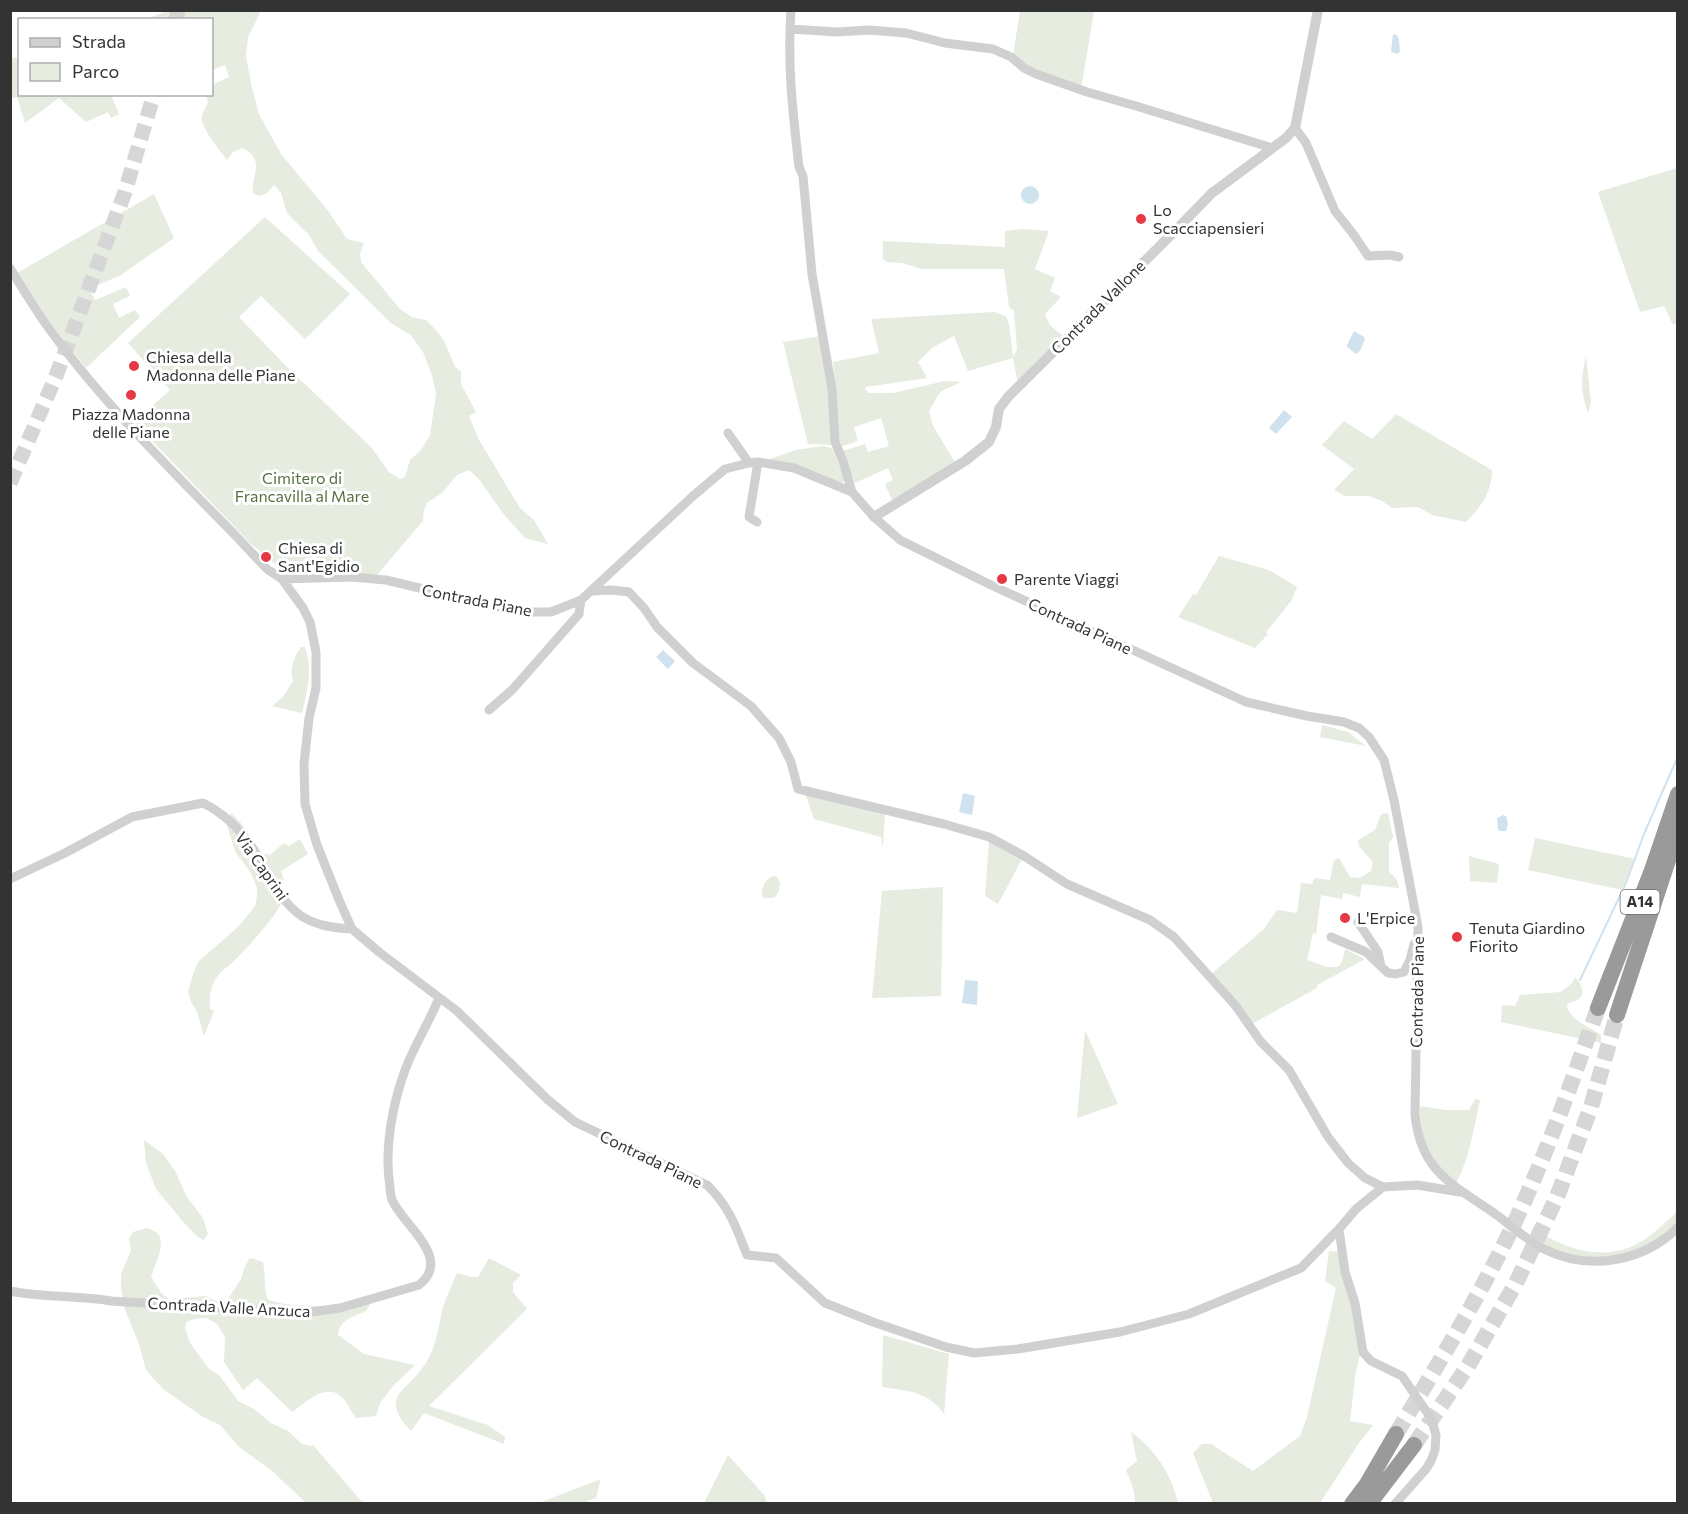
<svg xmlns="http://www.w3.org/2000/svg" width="1688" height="1514" font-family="Commissioner,sans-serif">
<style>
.green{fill:#e6ecdf}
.water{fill:#cfe2ee}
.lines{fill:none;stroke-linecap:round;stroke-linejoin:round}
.stream{stroke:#cfe2ee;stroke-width:2}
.trunk-tunnel{stroke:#d6d6d6;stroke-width:15;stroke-dasharray:15 8;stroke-linecap:butt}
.motorway-tunnel{stroke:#d6d6d6;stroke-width:16;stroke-dasharray:16 8;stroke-linecap:butt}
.minor{stroke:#d0d0d0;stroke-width:9}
.tertiary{stroke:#d0d0d0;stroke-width:10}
.motorway{stroke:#9a9a9a;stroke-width:16}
.poi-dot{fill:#e63946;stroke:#fff;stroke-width:2}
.labels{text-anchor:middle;stroke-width:6;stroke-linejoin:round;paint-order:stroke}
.shield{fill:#fff;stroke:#707070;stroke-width:1.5}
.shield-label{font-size:15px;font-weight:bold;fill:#333}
.poi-label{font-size:16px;fill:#333;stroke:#fff;text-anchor:start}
.street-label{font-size:16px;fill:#333;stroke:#fff}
.park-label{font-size:16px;fill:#56703f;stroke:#fff}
</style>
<rect width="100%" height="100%" fill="#fff"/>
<path class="green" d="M167,11H261L248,37L246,56L251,84L259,114L281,154L329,212L347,239L364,243L360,254L361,262L400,309L412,317L426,320L438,332L444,341L455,366L461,372V384L476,412L469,416L478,438L506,485L520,508L534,520L548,544L525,538L505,516L478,478L469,470L457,475L443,492L427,503L424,510L423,521L376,576L286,573L250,543L134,422L170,390L128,343L265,217L350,294L305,339L261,296L239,317L285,365L371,447L389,472L400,479L405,477L410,460L421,450L430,435L436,394L432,376L424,354L411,335L392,324L318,251L309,235L287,213L281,193L274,185L267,193L259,196L253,193C251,174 266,161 243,148L233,152L227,160C219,149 206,135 202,121C201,115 205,108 208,103L206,95L212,94V85L229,77L225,65L212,70V20L147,19Z
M1020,11H1094L1081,89L1028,69L1013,55Z
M19,57L20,94L111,95L119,114L111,118L108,112L86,122L59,98L25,123L17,97L11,99V58Z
M1677,168L1678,323L1673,325L1664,306L1640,312L1598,192Z
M154,194L174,238L121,275L89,289L95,300L126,287L130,296L113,304L119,318L135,310L140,317L86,368L47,319L17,273Z
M1023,229L1049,231L1035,269L1055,278L1050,291L1061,297L1045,314L1050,325L1064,337L1018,385L1013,358L968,371L954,336L933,347L918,362L927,378L866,387L865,389L869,393H893L945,381L961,382L940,392L929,411L933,426L956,464L893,502L885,484L893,480L888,468L855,483L842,451L865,444L868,452L889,446L881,418L854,427L858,441L840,447C835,419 837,390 833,362L879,353L871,319L994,312L1006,316L1009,324L1013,357L1017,349L1014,311L1009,307L1004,269H922L902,263L887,262L883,259C882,252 884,248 882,241L1005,247V231Z
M821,336L829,381L832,445L808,444L783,342Z
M1586,356L1591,402L1588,413C1580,391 1581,378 1586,356Z
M1396,414L1492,470C1492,492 1481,507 1466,522L1432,515L1418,507L1392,508L1382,501L1369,496H1345L1334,490L1354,469L1322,445L1344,421L1372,439Z
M823,446L832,448L846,478L842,483L767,460L796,450Z
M1219,556L1269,570L1297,587L1292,600L1266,632L1268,634L1255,648L1178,617L1193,594L1196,595Z
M301,647H305C313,667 307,693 302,713L272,706L283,697L293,681C289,668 294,657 301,647Z
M1322,725L1348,732L1366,746L1320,737Z
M805,793L885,812L883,848L881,837L814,819Z
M231,813L240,822L262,853L270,855L284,843L289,846L300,839L308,854L281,871L284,880L280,885L285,897C275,918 250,945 233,962C227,967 221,971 216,978C210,988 209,997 210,1009L214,1011L204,1036L197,1012L191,1002L188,992L192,977L198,962L239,926L255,906L257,896V888L251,873L236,853L227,826Z
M1388,813L1393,837L1389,843V872C1395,877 1398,880 1399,888L1362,884L1360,897L1343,893L1342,899L1321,895L1316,934L1313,933L1307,960L1327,967H1338L1342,962L1345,949L1365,959L1317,985V988L1252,1024L1210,975L1264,929L1277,910L1297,913L1301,883L1312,884L1314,878L1330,880L1334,860L1339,858L1350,877L1360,878L1371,871L1373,862L1359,846L1358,840L1375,830L1381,814Z
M1535,838L1635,859L1622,890L1528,870Z
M989,842L1022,859L998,904L985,896Z
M1469,856L1499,864L1497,883L1470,881Z
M774,876L777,877L780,883C779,897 775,900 762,897C762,887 764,879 774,876Z
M943,887L941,996L872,998L882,891Z
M1575,977C1580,983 1588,994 1577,1000C1574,1002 1571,1002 1567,1004C1568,1020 1589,1026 1601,1035V1043L1501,1022L1502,1005L1515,1006L1520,995L1561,992L1572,983Z
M1085,1030L1118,1104L1077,1118Z
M1475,1099L1480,1100C1474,1127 1470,1158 1456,1183C1430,1161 1420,1141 1420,1106L1446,1110H1469Z
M144,1140L163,1154L175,1171L187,1197L203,1218L208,1234L204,1240L198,1237L186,1225L156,1189L146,1163Z
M1677,1210V1223L1646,1248L1607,1259L1558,1254L1530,1237L1533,1228C1563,1248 1600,1262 1635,1245C1649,1238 1661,1226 1673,1216Z
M147,1228C152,1230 158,1232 160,1237C164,1249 154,1266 151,1277L162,1294L169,1299L206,1296L214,1300L226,1302L241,1279L245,1266L250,1258L263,1262C266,1276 263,1288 268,1300C301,1310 337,1305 371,1303L366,1311C354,1316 339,1320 338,1335L364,1354L415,1365L393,1386L380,1403L376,1416L356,1418C351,1412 348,1404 343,1398C327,1381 305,1403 292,1412L257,1378L243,1390L224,1362L225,1337L217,1324L207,1318L195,1319L186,1322L185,1328L190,1343L209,1369L219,1375L238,1401L254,1409L271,1423L288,1431L302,1444L311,1446L313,1445L363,1503H306L271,1470L240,1448L220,1425L203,1417L163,1389L146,1370L139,1344L124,1307L121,1288V1274L131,1251L129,1238L133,1232Z
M1329,1251L1340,1252L1351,1295L1360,1355L1355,1377L1350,1421L1373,1425L1359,1443L1320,1503H1213L1193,1453L1202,1444H1211L1253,1471L1300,1436L1307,1417L1336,1288L1325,1281Z
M489,1258L521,1275L513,1283V1292L527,1309L429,1406L488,1425L505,1437L504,1444L424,1413L411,1431C405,1424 395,1414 396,1403C397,1391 408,1386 414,1378C418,1374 422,1368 426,1363C436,1346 438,1330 442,1311C445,1300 452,1285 457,1273L471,1277H478Z
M883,1335L949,1354L944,1414C928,1391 908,1391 882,1387Z
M1131,1432C1155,1449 1172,1475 1178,1503H1135C1135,1492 1131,1481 1126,1470L1137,1461Z
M728,1455L764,1495L767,1503H704Z
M601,1479L596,1498L587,1501L586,1503H539Z"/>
<path class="water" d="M1393,34L1397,35L1399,40L1400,52L1397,54L1391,52Z
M1021 195a9 9 0 1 1 18 0a9 9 0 1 1-18 0Z
M1354,331L1364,337L1365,339L1360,351L1356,354L1347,347V345Z
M1284,410L1292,417L1276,434L1269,428Z
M663,650L675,661L668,669L656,657Z
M963,793L975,796L972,815L959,812Z
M1503,815L1506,816L1508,824L1506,831H1500L1498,830L1497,818Z
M965,980L978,981L977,1005L962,1003Z"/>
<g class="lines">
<path class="stream" d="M1580,980L1626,883L1644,834L1678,756"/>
<path class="trunk-tunnel" d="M176,20L178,10
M10,483L56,376L125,192L154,94"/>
<path class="motorway-tunnel" d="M1396,1434C1437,1366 1478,1299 1512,1228C1546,1156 1572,1082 1598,1008
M1414,1445L1468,1366L1516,1283L1557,1197L1591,1107L1617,1015"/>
<path class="minor" d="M791,10C787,65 793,114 799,167L803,176L812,274L832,389L835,442L843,461L852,492
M790,29L837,32L869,30L906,33L945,43L993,49L1011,57L1024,68L1036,74L1087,92L1136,106L1272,148
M1295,128L1306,143L1335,211L1354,235L1368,256L1390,255L1399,257
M10,268C24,291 37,313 53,334C107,407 172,471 235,535L267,569L282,579L303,608L310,622L316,652V688L309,718L304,764L305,804L317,845L339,900L352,929L379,952L457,1011L547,1099L575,1122L707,1185C729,1206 736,1227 747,1255L776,1258L825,1303L873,1322L946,1347L974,1353L1018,1349L1120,1332L1189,1314L1301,1268L1339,1229L1356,1209L1383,1187L1417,1185L1460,1192
M728,433L749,463
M757,522L749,517L758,462
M282,579L352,577L386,580L520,612H551L581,600L693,496L725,469L749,463L758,462L794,468L852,492L874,517L900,540L993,586L1246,702L1307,716L1344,722L1359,728L1369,737L1384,760L1394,800L1418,927L1415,1114C1420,1171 1452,1184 1494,1213C1511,1225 1527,1241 1546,1250C1589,1271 1644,1262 1678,1227
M591,591L611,590L629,592L644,608L657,627L693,663L751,706L779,738L791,762L798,789L944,824L989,837L1024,856L1067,884L1150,920L1174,937L1235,1005L1261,1042L1289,1070L1328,1137L1348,1163L1365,1178L1383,1187
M489,710L512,690L579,614L581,600
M10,879L65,853L132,817L203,803C223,813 239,828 251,846C267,869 278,901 303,917C318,926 335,928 352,929
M1358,922L1378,952L1381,966
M1331,937L1366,952L1388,973L1396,974L1404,972L1410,960L1414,944
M1339,1229L1345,1272L1355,1303L1363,1352L1371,1361L1402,1376L1431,1418L1436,1435L1435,1450L1431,1461L1426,1469L1395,1504
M10,1291C44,1298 78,1295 111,1301L304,1313L340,1308L419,1285C453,1258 404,1226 392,1200C391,1197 390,1191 390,1187C384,1150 392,1107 404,1073C413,1047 429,1023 439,998"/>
<path class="tertiary" d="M874,517L965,461L989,442L996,427L999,409L1008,397L1175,231L1212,193L1286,138L1295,128L1318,10"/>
<path class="motorway" d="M1598,1008L1651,873L1678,794
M1617,1015L1678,830
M1352,1504L1367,1484L1396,1434
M1369,1504L1414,1445"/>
</g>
<g class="poi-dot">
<circle cx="1141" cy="219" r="6"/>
<circle cx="134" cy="366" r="6"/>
<circle cx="131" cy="395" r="6"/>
<circle cx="266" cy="557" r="6"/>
<circle cx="1002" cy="579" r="6"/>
<circle cx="1345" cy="918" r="6"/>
<circle cx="1457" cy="937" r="6"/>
</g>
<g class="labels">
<rect class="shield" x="1620.5" y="890" width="39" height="24" rx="4.5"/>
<g class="shield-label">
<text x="1640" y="907">A14</text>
</g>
<g class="poi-label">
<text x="1153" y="216">Lo<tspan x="1153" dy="18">Scacciapensieri</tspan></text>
<text x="146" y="363">Chiesa della<tspan x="146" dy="18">Madonna delle Piane</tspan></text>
<text x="131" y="420" text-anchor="middle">Piazza Madonna<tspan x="131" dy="18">delle Piane</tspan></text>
<text x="278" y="554">Chiesa di<tspan x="278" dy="18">Sant'Egidio</tspan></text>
<text x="1014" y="585">Parente Viaggi</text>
<text x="1357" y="924">L'Erpice</text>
<text x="1469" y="934">Tenuta Giardino<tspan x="1469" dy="18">Fiorito</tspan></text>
</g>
<g class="street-label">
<text transform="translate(1098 307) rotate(-45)" y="6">Contrada Vallone</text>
<text transform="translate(477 600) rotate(11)" y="6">Contrada Piane</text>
<text transform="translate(1080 626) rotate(25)" y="6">Contrada Piane</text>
<text transform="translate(262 866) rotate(55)" y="6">Via Caprini</text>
<text transform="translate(1417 992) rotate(-89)" y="6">Contrada Piane</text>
<text transform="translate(651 1159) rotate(26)" y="6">Contrada Piane</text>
<text transform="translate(229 1307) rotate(3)" y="6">Contrada Valle Anzuca</text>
</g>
<g class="park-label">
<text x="302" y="484">Cimitero di<tspan x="302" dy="18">Francavilla al Mare</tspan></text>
</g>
</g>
<rect width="1688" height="1514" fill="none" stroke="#333333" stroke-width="24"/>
<rect x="18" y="18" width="195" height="78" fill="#ffffff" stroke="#adadad" stroke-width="1.5"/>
<rect x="30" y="38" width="30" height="9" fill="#d0d0d0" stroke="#adadad" stroke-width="1.5"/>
<text x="72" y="48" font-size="18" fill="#333333">Strada</text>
<rect x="30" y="63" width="30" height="18" fill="#e6ecdf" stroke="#adadad" stroke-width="1.5"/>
<text x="72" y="78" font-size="18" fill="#333333">Parco</text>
</svg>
